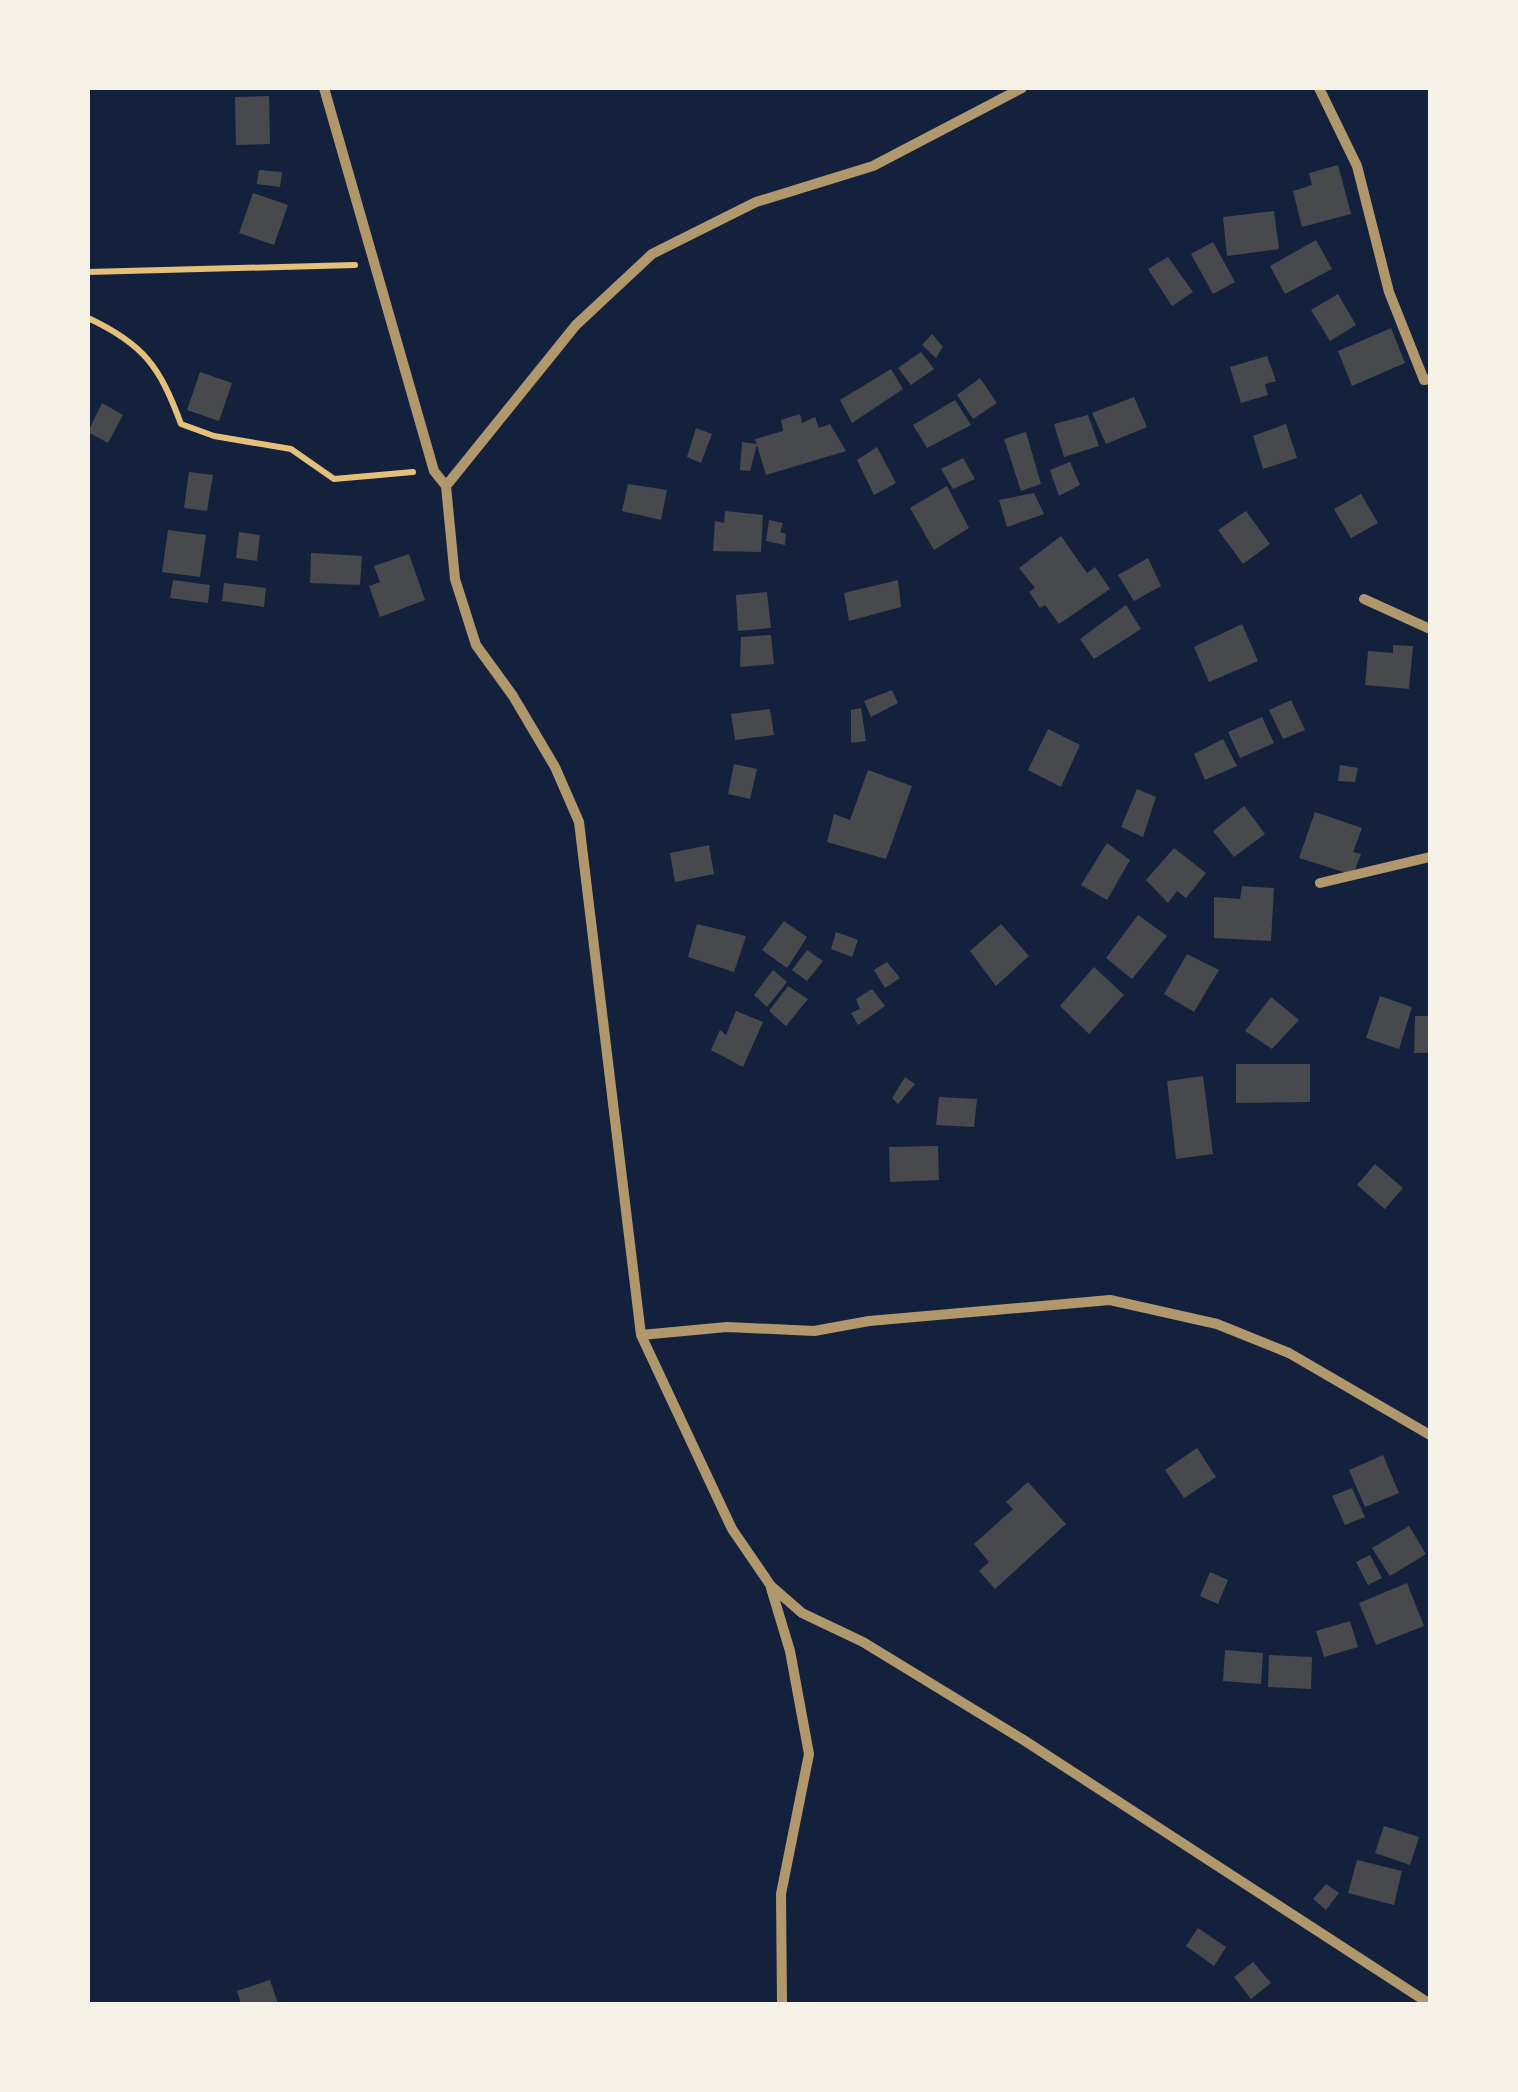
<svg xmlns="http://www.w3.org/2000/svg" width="1518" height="2092" font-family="Montserrat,sans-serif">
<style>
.building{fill:#48494c}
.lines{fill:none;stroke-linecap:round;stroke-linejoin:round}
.path{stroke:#e5c07b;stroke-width:6}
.minor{stroke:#b1986c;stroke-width:10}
</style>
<rect width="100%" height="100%" fill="#14213d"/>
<path class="building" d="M269,96L270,144L236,145L235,97Z
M1338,165L1351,214L1302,227L1293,191L1312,185L1309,173Z
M259,170L282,172L280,187L257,184Z
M253,193L288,205L274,245L239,233Z
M1274,211L1279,249L1227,256L1223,217Z
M1316,240L1332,269L1285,294L1270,266Z
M1213,242L1235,282L1213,294L1191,254Z
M1168,257L1193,292L1172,306L1148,269Z
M1338,294L1356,325L1330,341L1311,310Z
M1391,328L1405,363L1352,386L1338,351Z
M932,334L943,347L936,358L922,345Z
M921,352L934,369L911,385L898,368Z
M1267,356L1276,381L1265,384L1268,395L1241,403L1230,367Z
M891,369L903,389L852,423L840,400Z
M200,372L232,383L219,421L187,410Z
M980,378L997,403L973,419L957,395Z
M1134,397L1147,427L1106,444L1092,413Z
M955,400L971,425L927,448L913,425Z
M102,403L123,415L108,443L88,432Z
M800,414L802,423L815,417L819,428L830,424L846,451L766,475L755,439L783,431L781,420Z
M1088,415L1099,446L1064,457L1054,424Z
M1286,424L1297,458L1263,469L1253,436Z
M696,428L712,434L701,463L687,457Z
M1026,432L1041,484L1021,491L1004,439Z
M742,442L757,444L750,471L740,470Z
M877,447L896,483L874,495L857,460Z
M963,458L975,479L953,489L941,469Z
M1070,462L1080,485L1059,496L1050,470Z
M189,472L213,475L207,511L184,508Z
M628,484L667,490L661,520L622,511Z
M947,486L969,528L934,550L910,508Z
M1034,493L1044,514L1007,527L999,500Z
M1361,494L1378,523L1351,538L1334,509Z
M725,511L763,515L761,552L713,551L715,521L724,523Z
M1246,511L1270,544L1243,564L1218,530Z
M769,520L783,523L780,532L786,534L785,545L766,541Z
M168,530L206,535L200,577L162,572Z
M239,532L260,535L257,561L236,558Z
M1061,536L1087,573L1095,567L1110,589L1059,624L1045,605L1040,608L1029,592L1035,588L1019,568Z
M311,553L362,556L360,585L310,583Z
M409,554L425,600L380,617L369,586L380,582L374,566Z
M1148,558L1161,586L1134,601L1118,575Z
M173,580L210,585L208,603L170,598Z
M898,580L901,607L849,621L844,593Z
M224,583L266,588L264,607L222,601Z
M767,592L771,628L738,631L736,595Z
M1126,605L1141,629L1094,659L1080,639Z
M1242,624L1258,661L1209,682L1194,647Z
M771,635L774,664L740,667L741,637Z
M1393,645L1413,646L1409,689L1365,685L1368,651L1393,653Z
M892,690L898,703L871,717L864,701Z
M1291,700L1305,730L1283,739L1269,710Z
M861,708L866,741L851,743V710Z
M770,709L774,735L735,740L731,714Z
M1262,717L1274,743L1240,758L1228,732Z
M1048,729L1080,745L1061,787L1028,770Z
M1223,739L1237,766L1205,780L1194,754Z
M734,764L757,769L750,799L728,794Z
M1340,765L1358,768L1355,782L1338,781Z
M868,770L912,786L886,859L827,842L834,814L850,820Z
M1137,789L1156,797L1143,837L1121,827Z
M1244,806L1265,834L1234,857L1213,831Z
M1315,812L1362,828L1353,852L1361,854L1353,875L1299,858Z
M1107,843L1130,860L1107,900L1081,885Z
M709,845L714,874L675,882L670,853Z
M1174,848L1206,873L1186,898L1177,891L1168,903L1146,880Z
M1242,886L1274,888L1271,941L1214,938V897L1240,899Z
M1138,915L1167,936L1132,979L1106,958Z
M784,921L807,937L787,968L762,950Z
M697,924L746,936L734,972L688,957Z
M1001,924L1029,956L996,986L970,951Z
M836,932L858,940L852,957L831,949Z
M807,950L823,961L807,981L792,970Z
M1187,954L1219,970L1194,1012L1164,994Z
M887,962L900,978L885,988L874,970Z
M1094,967L1124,995L1089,1034L1060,1006Z
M773,970L787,982L767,1007L754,995Z
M788,986L808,999L786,1026L769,1011Z
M872,989L885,1006L858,1025L851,1013L860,1009L856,999Z
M1380,996L1412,1007L1399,1049L1366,1038Z
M1271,997L1299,1020L1272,1049L1245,1031Z
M736,1011L763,1022L743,1067L711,1050L720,1030L726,1035Z
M1415,1016H1430V1053H1414Z
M1236,1064H1310V1102L1236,1103Z
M1203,1076L1213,1154L1176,1159L1167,1081Z
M905,1077L915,1084L898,1104L892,1098Z
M939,1097L977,1099L974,1127L936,1125Z
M938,1146L939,1180L890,1182L889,1147Z
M1375,1164L1403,1188L1385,1209L1357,1185Z
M1197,1448L1216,1477L1184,1498L1165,1470Z
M1383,1455L1399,1493L1365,1507L1349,1470Z
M1028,1482L1066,1524L995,1589L979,1571L989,1562L974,1544L1013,1509L1006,1502Z
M1352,1488L1365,1517L1345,1525L1332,1496Z
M1409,1526L1426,1554L1390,1576L1372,1548Z
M1370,1555L1382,1578L1368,1585L1356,1562Z
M1210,1572L1228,1580L1218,1604L1200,1596Z
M1407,1583L1424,1626L1376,1645L1359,1603Z
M1350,1621L1358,1647L1324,1657L1316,1631Z
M1225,1650L1263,1653L1261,1684L1223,1681Z
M1269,1655L1312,1657L1311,1689L1268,1687Z
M1384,1826L1419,1837L1410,1865L1375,1853Z
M1357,1860L1402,1871L1394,1905L1348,1893Z
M1326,1884L1339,1893L1326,1910L1313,1899Z
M1198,1928L1226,1947L1214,1966L1186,1946Z
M1253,1962L1271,1983L1251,1999L1234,1977Z
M270,1980L278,2004H241L237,1991Z"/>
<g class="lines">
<path class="path" d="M88,272L355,265
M88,318C144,344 160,367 181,424L214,436L291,449L334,479L413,472"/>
<path class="minor" d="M324,88L434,471L446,486L455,579L476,645L513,696L555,767L579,822L641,1335L732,1529L771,1586L802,1613L863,1642L1022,1739L1430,2004
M1319,88L1357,166L1389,292L1424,380L1430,379
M446,486L576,325L652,254L756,202L873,166L1022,88
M1364,599L1430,629
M1320,883L1430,857
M641,1335L727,1327L814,1331L869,1321L1110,1300L1217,1324L1289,1353L1430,1435
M771,1588L790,1651L809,1754L781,1894L782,2004"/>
</g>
<rect width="1518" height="2092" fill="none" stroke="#f6f1e7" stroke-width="180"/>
</svg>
